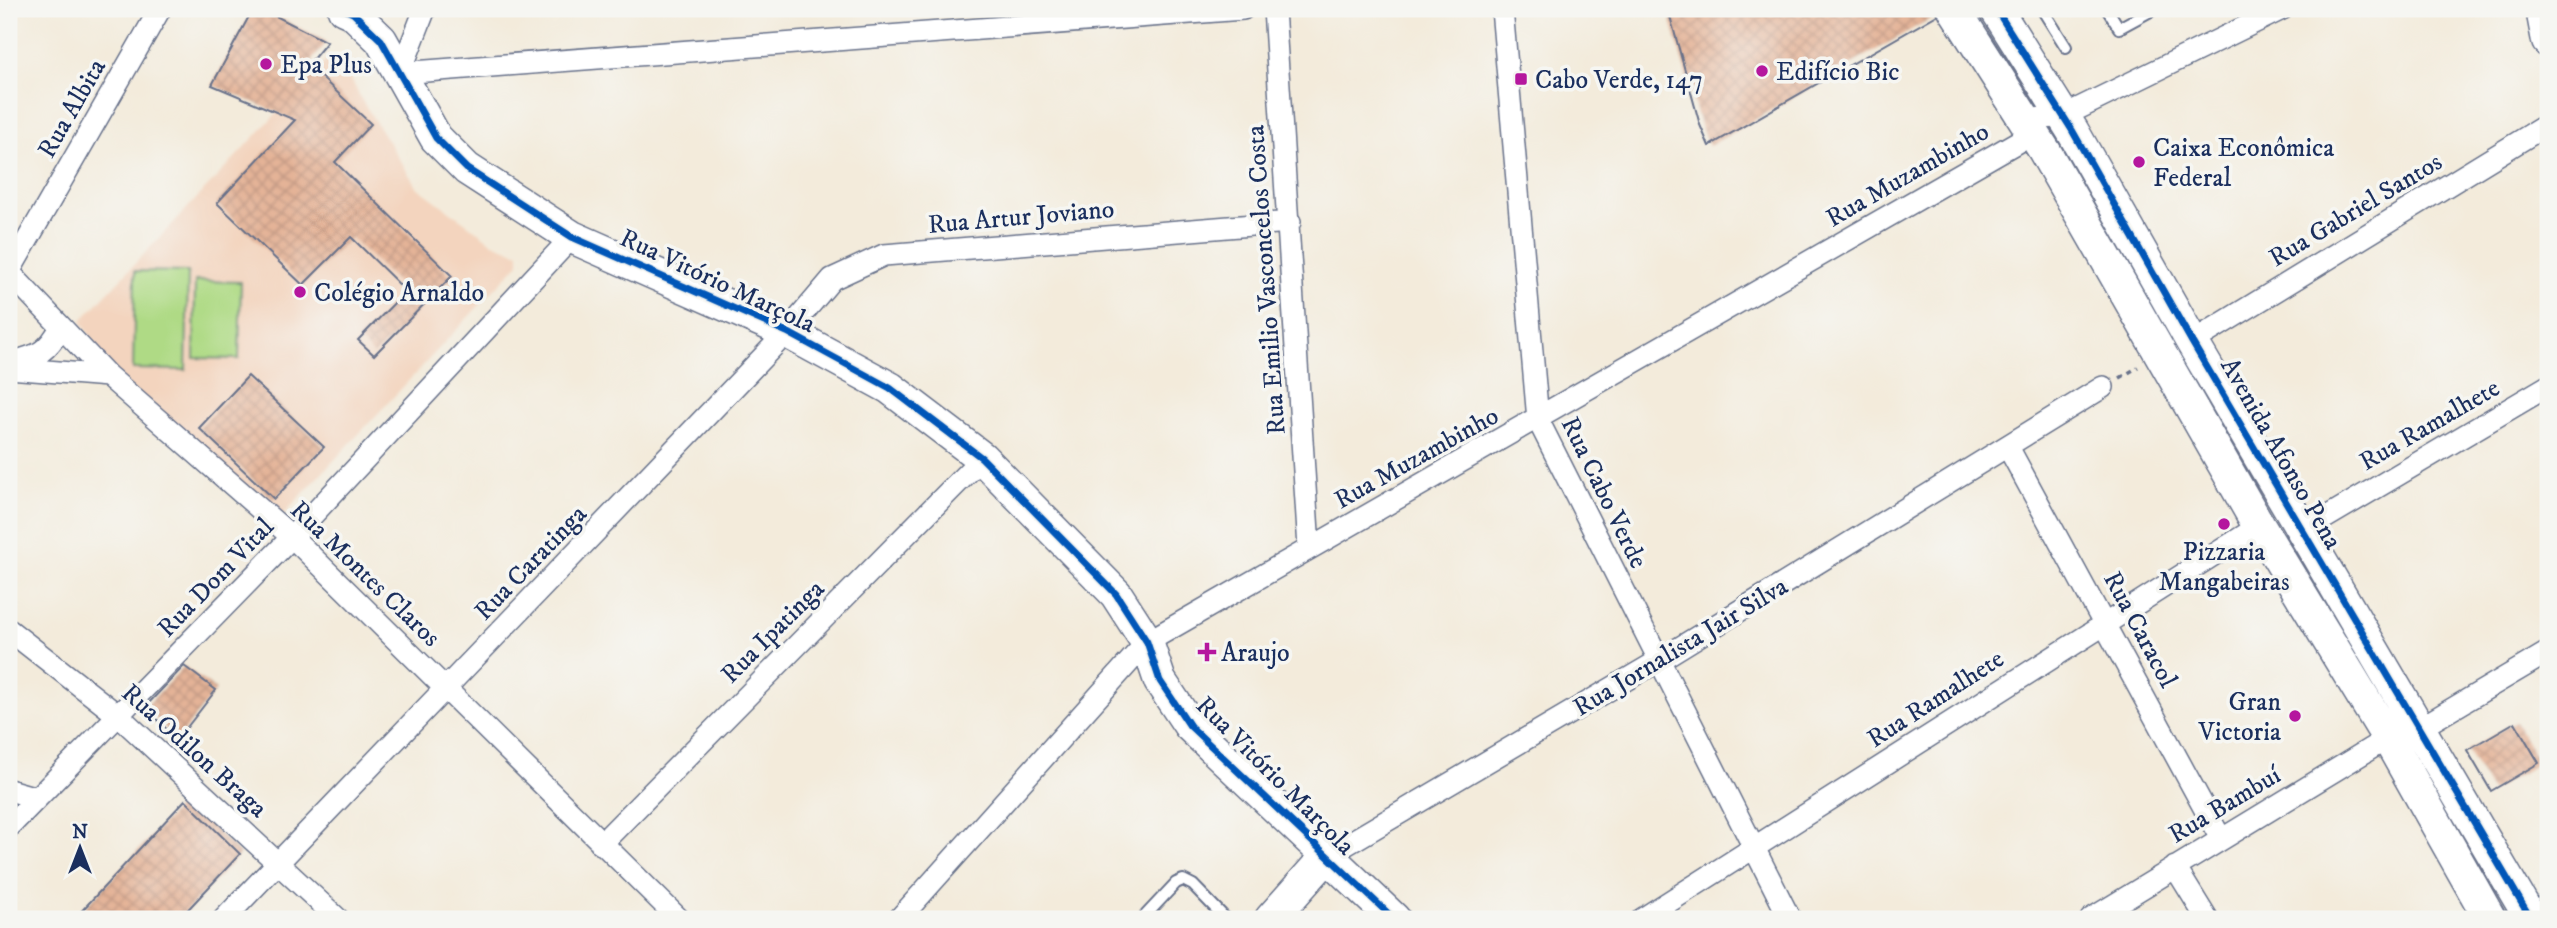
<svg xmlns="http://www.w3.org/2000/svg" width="2557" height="928" font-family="'IM FELL DW Pica',serif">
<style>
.built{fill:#f3d4be}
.pitch{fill:#afda85;stroke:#658472;stroke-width:2}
.building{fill:url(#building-cross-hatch)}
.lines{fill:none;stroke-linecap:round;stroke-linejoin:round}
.lane-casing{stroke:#67718a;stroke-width:14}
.street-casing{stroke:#67718a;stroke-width:24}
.secondary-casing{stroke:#67718a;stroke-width:35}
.path{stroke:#67718a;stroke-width:3.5;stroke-dasharray:5 5;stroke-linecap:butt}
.lane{stroke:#fff;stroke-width:10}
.street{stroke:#fff;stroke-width:21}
.secondary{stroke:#fff;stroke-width:32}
.cycleway-casing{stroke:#f6f6f2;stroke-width:11}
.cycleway{stroke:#0057b8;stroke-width:7}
.poi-dot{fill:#b5179e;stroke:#f6f6f2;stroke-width:2.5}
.labels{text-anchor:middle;stroke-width:7;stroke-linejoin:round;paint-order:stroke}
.poi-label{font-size:26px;fill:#1b2f5e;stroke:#f6f6f2;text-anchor:start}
.street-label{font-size:26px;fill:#1b2f5e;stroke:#f6f6f2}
</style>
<defs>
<pattern id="building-cross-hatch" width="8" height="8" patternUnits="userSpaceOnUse" patternTransform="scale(1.75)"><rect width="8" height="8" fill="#e4b397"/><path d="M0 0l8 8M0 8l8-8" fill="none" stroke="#c39a85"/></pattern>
</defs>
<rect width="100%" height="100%" fill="#f6f6f2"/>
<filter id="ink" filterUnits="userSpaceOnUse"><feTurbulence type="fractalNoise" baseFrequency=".0143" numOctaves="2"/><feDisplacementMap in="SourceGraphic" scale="14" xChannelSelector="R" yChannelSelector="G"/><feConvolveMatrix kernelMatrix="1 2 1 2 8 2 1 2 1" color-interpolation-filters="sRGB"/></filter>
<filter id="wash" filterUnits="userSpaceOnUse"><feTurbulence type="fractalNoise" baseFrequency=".00686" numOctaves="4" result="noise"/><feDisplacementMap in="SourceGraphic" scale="28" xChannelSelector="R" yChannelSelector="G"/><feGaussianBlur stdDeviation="1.57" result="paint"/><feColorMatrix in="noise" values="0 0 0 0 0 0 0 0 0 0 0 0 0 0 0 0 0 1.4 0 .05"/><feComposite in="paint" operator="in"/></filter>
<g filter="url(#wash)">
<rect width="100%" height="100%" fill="#f3ebdb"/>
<path class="built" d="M340,57L361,99L417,187L493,243L519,253V263L282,516L115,375L81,321L327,60Z"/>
<path class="pitch" d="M135,271L188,272L186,370L133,369Z
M195,281L241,282L239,359L194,358Z"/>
<g id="blocks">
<path class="building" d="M253,9H262L327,42L308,65L371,124L335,162L452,276L374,355L358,340L406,291L351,237L303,285L217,203L295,120L212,85Z
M1668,9H1936L1937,15L1709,146L1700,125Z
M248,376L324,447L274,499L199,428Z
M184,666L216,690L177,740L145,707Z
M2515,722L2539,763L2491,791L2467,750Z
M185,800L240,854L179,919H74Z"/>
</g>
</g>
<g filter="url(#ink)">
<use href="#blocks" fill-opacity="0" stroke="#67718a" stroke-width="2"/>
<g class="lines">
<g class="lane-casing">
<path id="lane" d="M2042,9L2066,47
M2107,9L2119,28L2154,9
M1145,916L1176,883L1183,880L1193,885L1226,919"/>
</g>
<g class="street-casing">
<path id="street" d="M425,9L400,73L1243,9
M1274,9L1309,548
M1502,9L1538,420L1790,919
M2025,120L2063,116L2282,9
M9,272L108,376L292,537L679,919
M9,272L160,9
M2192,342L2548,124
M9,363C38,355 46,354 61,327
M9,368L108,376
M2008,447L2221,839
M2303,531L2548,386
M9,630L120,717L338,919
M2420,728L2548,652
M9,790L37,798
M9,827L292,537L572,237
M601,844L982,458
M1327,856L1658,661L2103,387
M2175,867L2207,919
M224,919L787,332L832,279L884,255L1290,222
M899,919L1147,642L2033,133
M1642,919L2259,526
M2091,919L2388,738"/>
</g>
<g class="secondary-casing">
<path id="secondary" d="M344,9L353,13L381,40L436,138L467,169L572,237L787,332L890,388L982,458L1116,594L1147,642L1160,681L1190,726L1394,919
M1954,9L2044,150L2259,526L2388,738L2490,919
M1996,9L2072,130L2192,342L2531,919
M2542,9L2548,41
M1271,919L1327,856"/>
</g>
<path class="path" d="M2120,378L2138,367"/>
<use href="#lane" class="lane"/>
<use href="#street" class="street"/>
<use href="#secondary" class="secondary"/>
<g class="cycleway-casing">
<path id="cycleway" d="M344,9L353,13L381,40L436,138L467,169L572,237L787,332L890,388L982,458L1116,594L1147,642L1160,681L1190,726L1394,919
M1996,9L2072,130L2192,342L2531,919"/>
</g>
<use href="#cycleway" class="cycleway"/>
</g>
</g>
<g class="poi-dot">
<circle cx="266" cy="64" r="7"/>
<circle cx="1762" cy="71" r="7"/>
<rect x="1514" y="72" width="14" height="14" rx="3.5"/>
<circle cx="2139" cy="162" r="7"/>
<circle cx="300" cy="292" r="7"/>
<circle cx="2224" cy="524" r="7"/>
<path d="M1203.5 641.5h7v7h7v7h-7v7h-7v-7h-7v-7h7z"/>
<circle cx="2295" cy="716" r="7"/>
</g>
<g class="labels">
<g class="poi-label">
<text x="280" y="73">Epa Plus</text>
<text x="1776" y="80">Edifício Bic</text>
<text x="1535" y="88">Cabo Verde, 147</text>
<text x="2153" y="156">Caixa Econômica<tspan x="2153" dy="30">Federal</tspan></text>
<text x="314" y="301">Colégio Arnaldo</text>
<text x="2224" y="560" text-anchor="middle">Pizzaria<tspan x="2224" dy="30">Mangabeiras</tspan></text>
<text x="1221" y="661">Araujo</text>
<text x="2281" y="710" text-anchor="end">Gran<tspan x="2281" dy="30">Victoria</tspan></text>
</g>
<g class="street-label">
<text transform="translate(71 108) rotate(-60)" y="9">Rua Albita</text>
<text transform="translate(1907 174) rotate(-30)" y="9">Rua Muzambinho</text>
<text transform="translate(2355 209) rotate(-31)" y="9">Rua Gabriel Santos</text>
<text transform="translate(1021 216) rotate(-5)" y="9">Rua Artur Joviano</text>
<text transform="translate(718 280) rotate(25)" y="9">Rua Vitório Marçola</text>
<text transform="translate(1265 280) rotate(-94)" y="9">Rua Emilio Vasconcelos Costa</text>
<text transform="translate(2429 424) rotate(-30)" y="9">Rua Ramalhete</text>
<text transform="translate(2282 453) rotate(60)" y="9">Avenida Afonso Pena</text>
<text transform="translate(1416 457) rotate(-29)" y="9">Rua Muzambinho</text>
<text transform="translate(1605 492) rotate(64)" y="9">Rua Cabo Verde</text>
<text transform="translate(530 562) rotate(-46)" y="9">Rua Caratinga</text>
<text transform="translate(366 573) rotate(44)" y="9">Rua Montes Claros</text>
<text transform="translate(215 577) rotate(-46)" y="9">Rua Dom Vital</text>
<text transform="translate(2141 629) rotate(62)" y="9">Rua Caracol</text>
<text transform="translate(772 631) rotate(-45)" y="9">Rua Ipatinga</text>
<text transform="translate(1680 646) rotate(-31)" y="9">Rua Jornalista Jair Silva</text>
<text transform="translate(1935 698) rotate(-33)" y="9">Rua Ramalhete</text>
<text transform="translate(195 750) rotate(42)" y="9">Rua Odilon Braga</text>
<text transform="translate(1276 775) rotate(45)" y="9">Rua Vitório Marçola</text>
<text transform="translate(2224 804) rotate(-31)" y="9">Rua Bambuí</text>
</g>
</g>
<rect width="2557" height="928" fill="none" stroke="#f6f6f2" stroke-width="35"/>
<g transform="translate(80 848)" stroke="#f6f6f2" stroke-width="5" paint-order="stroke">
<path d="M0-5L12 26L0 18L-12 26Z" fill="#1b2f5e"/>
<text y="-10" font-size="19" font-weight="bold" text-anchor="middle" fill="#1b2f5e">N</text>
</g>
</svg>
